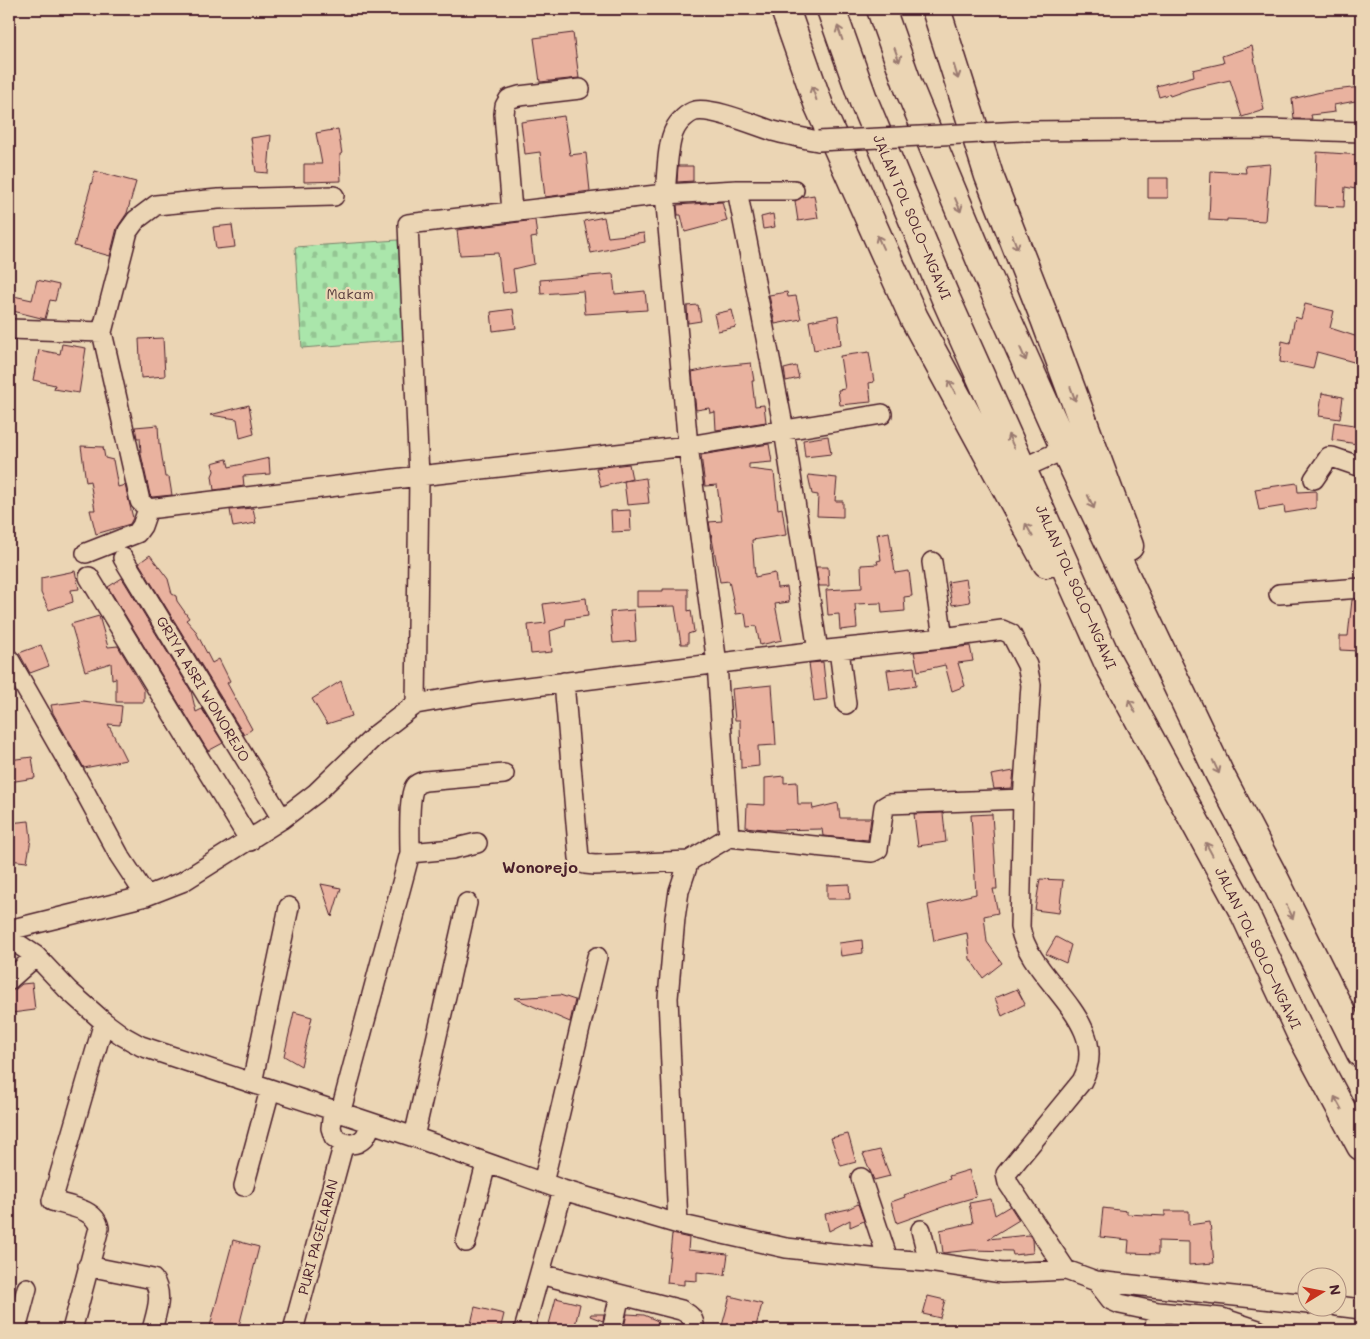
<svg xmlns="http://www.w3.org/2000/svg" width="1370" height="1339" font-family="Mali,sans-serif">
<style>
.cemetery{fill:url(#cemetery-stones);stroke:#7a826b}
.building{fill:#e9b29f;stroke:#4a1f2b}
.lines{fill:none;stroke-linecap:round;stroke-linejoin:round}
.minor-casing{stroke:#4a1f2b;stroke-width:22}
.highway-casing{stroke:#4a1f2b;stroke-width:31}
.minor{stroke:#ebd5b4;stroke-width:19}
.highway{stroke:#ebd5b4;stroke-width:28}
.minor-bridge-casing{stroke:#4a1f2b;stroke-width:22;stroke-linecap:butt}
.minor-bridge{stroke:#ebd5b4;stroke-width:19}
.oneway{stroke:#9a7a70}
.labels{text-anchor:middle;stroke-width:4.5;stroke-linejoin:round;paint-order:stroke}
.street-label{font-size:14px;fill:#4a1f2b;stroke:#ebd5b4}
.park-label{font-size:14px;fill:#583d3e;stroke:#ebd5b4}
.quarter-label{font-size:16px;font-weight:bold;fill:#4a1f2b;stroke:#ebd5b4}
</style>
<defs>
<pattern id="cemetery-stones" width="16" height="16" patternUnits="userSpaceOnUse" patternTransform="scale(1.25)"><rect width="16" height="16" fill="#aae6ab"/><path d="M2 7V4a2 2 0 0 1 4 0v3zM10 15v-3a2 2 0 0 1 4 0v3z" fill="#94c593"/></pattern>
</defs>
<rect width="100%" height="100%" fill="#ebd5b4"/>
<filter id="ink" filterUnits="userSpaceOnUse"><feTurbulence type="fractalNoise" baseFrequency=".02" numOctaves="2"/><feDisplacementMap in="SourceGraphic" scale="10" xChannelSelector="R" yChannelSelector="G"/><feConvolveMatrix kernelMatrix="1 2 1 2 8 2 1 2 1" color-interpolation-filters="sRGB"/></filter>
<g filter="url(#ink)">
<path class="cemetery" d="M398,240L404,340L302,348L295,247Z"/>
<path class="building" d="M573,33L579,78L540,82L534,38Z
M1252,46L1264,110L1242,117L1230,80L1190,89L1170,96L1169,94L1159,97L1156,86L1194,76L1193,70L1224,63L1222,56Z
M1361,87V100L1334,105L1335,112L1311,115L1312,119H1294L1292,99L1325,91Z
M564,116L570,155L586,153L590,191L545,197L540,152L525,154L521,122Z
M338,129L342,154H340L341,181L304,182V164H322L316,133Z
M271,135L268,173L256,172L251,138Z
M1317,152L1361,155V190L1345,187L1344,207L1315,206Z
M1270,164L1265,221L1227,219V221L1209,220L1211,171L1246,173L1245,166Z
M678,166H693V181L677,182Z
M95,171L136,182L127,213L117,228L110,256L74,246Z
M1148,178H1168V198H1148Z
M814,195L818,218L798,221L795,201L802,197Z
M722,202L727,221L685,232L681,215H678L677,205Z
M773,214L775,227L763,229L761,217Z
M604,217L608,237L644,233L645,242L591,253L584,221Z
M535,220L537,237L531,238L534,264L513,269L516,291L503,293L498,253L460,255L457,230Z
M232,225L235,247L216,249L213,227Z
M613,274L615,294L645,291L647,310L585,314L583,291L541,294L540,280Z
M37,280L59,285L55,301L50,300L45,319L9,310V295L32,300Z
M787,292L788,297L796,296L801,319L775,324L769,295Z
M1305,304L1334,311L1330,328L1361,338V364L1317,352L1313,369L1280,362L1282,341L1290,343L1295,317L1301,319Z
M698,305L701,321L688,323L687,306Z
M513,309L516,328L493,331L491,312Z
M732,310L736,327L718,331L714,314Z
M838,315L841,345L814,350L809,321Z
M163,338L165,376L141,378L139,339Z
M62,344L86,348L79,393L54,389L55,385L33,380L39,350L60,354Z
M869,352L874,382L869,383L871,402L840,405L838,390L845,389L840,356Z
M751,363L754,381H752L755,406L764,405L766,422L716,430L715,412L710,413L709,408L696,410L692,372L721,366Z
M796,366L799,378L786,381L784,369Z
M1322,393L1343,397L1340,419L1319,416Z
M249,405L254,434L240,438L237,419L210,415Z
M1334,422L1360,426L1357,444L1332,440Z
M158,425L159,444H160L165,477H169L172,495L152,497L150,495L141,454L140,438H137L135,427Z
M828,436L831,454L805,457L803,440Z
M769,444L772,462L749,464V469L774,472L778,509L782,508L786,535L752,540L755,577L775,573L777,588L787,587L789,602L775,604L782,640L760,645L756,626L747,627L745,613L736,614L729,581L720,582L709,522L722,521L717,485L705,486L701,455Z
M81,446L103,447L105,458L113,460L118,487L125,485L133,518L130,524L96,534L90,510H95L90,481L86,482Z
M269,458L270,474L243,476L244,486L214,490L212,476L214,471L212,463L227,459L229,467Z
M629,464L632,479L601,487L596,468Z
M808,475L837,478L835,501H843V517L817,516L818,495L812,494Z
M646,478L649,503L627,505L624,481Z
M1297,483L1298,492L1316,491V508L1285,513L1284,506L1259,510L1255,489Z
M253,508L256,523L233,527L230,510Z
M630,510L631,531L612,532L611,511Z
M889,532L895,573L909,571L912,596L904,597L905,611L882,613L881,603L855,604L857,628L840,630L839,614L828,615L826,590L862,588L861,565L878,564L877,561L881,560L877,534Z
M150,555L168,579L172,594L176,596L177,601L189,618L186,620L195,630L212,663L219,659L230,681L227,683L252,729L244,735L139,563Z
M816,567H828L829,586H819Z
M75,571L79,589L71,590L73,602L49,610L41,593V578Z
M122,578L191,691L196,712L202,709L223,743L208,751L108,587Z
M966,579L970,602L952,605L948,582Z
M663,589H688V611L691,610L694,632L688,634V644H681L675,606L637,607V591H663Z
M586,598L588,616L566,619L565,626L550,631L552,652L531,654L528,625L546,623L543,604Z
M1361,599L1359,651L1340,650V636H1348L1352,600Z
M634,610L636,641L613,643L610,612Z
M99,616L108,647L118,646L144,690V702H116V678L112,679L111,663L85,671L71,624Z
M41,645L49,666L30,673L19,653Z
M970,646L973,661L958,663L965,686L952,691L945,665L918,671L914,652Z
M823,662L827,699L814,701L809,663Z
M914,667L916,686L890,690L887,670Z
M341,681L352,716L327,724L312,699Z
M772,685L776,745L758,746L759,766L741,768L740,720H735L732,689Z
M83,701L122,706L120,725L108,724L126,760L84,768L53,713L51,705Z
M32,757L35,778L9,782V760Z
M1014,771L1012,788L994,789L991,775Z
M784,776V783L797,782L798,804H812L813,809L838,803L840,818H871L868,840L823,836L822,829L772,830L746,827L747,804L765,805V778Z
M943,813L946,842L918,846L914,814Z
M992,814L997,889H993L998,913L984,916L987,942L1002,963L983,978L970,959L967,933L934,941L928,905L976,894L971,815Z
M29,821L31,839L27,862L9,860L11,841L9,823Z
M1040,879L1063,880L1059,913L1035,910Z
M321,884L341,888L332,917Z
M849,884L850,899H827V885Z
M1056,937L1071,945L1066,963L1046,954Z
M862,940L863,953L841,956L839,943Z
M32,983L35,1010L12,1013L10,991L16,989L22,984Z
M1017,989L1025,1004L1002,1016L995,998Z
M560,995L575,1000L570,1022L514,998Z
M294,1012L312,1017L301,1066L284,1056Z
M848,1134L856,1162L841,1166L831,1138Z
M880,1150L890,1176L874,1180L863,1154Z
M969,1170L976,1197L951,1204L897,1223L891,1202L905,1197L904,1195L950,1179L949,1176Z
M991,1199L995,1215L1010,1206L1019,1220L988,1239L1029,1235L1032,1239L1033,1253L1013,1255L1012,1251L971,1250L943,1253L940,1230L973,1223L969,1203Z
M858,1204L864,1221L850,1227V1220L829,1231L825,1214L848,1209Z
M1103,1208L1127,1211V1214L1165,1216V1211H1189V1225L1210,1222L1214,1263L1189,1265V1242L1158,1241V1254L1128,1253L1129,1240L1100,1237Z
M672,1234L689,1238L688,1250L728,1254L725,1275L697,1272V1281L684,1280V1285L667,1283Z
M233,1240L259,1247L238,1330H209Z
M730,1296L762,1304L755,1330H721Z
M928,1296L945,1300L940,1318L923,1314Z
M556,1298L580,1304L574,1330H556L548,1328Z
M475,1307L504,1314L500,1330H480L470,1328Z
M591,1314H604L603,1321L590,1316Z
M627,1314L644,1315L658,1321L655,1330L624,1327Z"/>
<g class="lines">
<g class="minor-casing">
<path id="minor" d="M1023,131L1267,129L1361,132
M737,190L784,430L818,651
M512,211L504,114L505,106L509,99L519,96L580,89
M9,329L102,332L140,501L148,509L419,476L688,446L882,414
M102,332L128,231L136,220L156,205L218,199L334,196
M1023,468L1065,449
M1314,479L1329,457H1332L1361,467
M86,553L137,533L142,526L148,509
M123,558L282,819
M932,562L943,638
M89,577L250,841
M1279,594L1361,588
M839,650L846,704
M9,659L85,792L119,855L146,896
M564,682L579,858L585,864L595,865L689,861
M416,704L419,476L408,224L665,194C667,176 667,143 675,129C678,122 688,113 695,111C712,107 755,125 773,131C788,135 803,138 818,141
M729,837L872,852L878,849L884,807L889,804L1023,799
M477,843L452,849L410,853C410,839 408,796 415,786C417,783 421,782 425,781L504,774
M9,930L146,896L182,882L282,819L316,793L377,734L416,704L479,693L818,651L943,638L1002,630L1011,634L1027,665L1031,685L1023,799L1020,927C1029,981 1114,1022 1082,1081L1006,1174L1008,1183L1066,1270
M9,938L36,956L68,990L104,1022L123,1036L141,1046L414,1137L563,1190L678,1224L786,1248L888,1259L929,1262L1002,1273L1066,1270L1096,1281L1308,1304
M9,980L36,956
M252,1083L289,907
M333,1111L331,1128L334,1137C342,1144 355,1148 364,1138C367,1135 369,1128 372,1124
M340,1114L410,853
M414,1137L467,903
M861,1178L888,1259
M543,1183L597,957
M244,1186L270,1090
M678,1224L668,998L675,918L679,891L689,861L729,837L717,664L688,446L665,194L737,190H794
M921,1230L929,1262
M466,1242L486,1164
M88,1266L153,1279C164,1295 156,1313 152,1330
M540,1274L681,1310C691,1315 695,1319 694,1330
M1096,1281L1111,1300L1120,1304L1158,1312L1222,1318L1258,1330
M1337,1306L1361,1309
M16,1330L27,1288
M72,1330L99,1228C96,1209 68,1206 52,1201L104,1022
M293,1330L344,1143
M524,1330L563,1190
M612,1330L620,1295
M1154,1330L1158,1312"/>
</g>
<g class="highway-casing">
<path id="highway" d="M785,9L819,106L914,318L1047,563
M831,9L864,102L946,299L1108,662L1245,914L1301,1034L1361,1146
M881,9L909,88L984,268L1065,449L1220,775L1273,876L1361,1053
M936,9L989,176L1045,319L1129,546"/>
</g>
<use href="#minor" class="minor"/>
<use href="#highway" class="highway"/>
<g class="minor-bridge-casing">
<path id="minor-bridge" d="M818,141L1023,131"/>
</g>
<use href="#minor-bridge" class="minor-bridge"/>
</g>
<defs><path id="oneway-shaft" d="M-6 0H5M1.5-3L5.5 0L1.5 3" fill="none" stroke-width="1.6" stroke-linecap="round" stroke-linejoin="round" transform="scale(1.25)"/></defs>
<g class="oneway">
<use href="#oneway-shaft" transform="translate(840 33) rotate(-109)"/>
<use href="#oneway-shaft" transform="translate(897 55) rotate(70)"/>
<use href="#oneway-shaft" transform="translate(956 72) rotate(73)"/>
<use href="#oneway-shaft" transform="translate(814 93) rotate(-109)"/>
<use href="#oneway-shaft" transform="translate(958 205) rotate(67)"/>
<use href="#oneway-shaft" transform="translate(880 242) rotate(-114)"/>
<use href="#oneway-shaft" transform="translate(1015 242) rotate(69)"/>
<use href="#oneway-shaft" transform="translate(1023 354) rotate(66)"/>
<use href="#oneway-shaft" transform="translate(952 387) rotate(-119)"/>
<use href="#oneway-shaft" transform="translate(1073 394) rotate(70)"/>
<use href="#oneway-shaft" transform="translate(1011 441) rotate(-114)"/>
<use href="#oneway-shaft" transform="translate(1091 502) rotate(65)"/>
<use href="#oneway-shaft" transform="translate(1029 530) rotate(-119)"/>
<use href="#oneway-shaft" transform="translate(1132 706) rotate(-118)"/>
<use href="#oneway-shaft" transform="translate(1216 767) rotate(65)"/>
<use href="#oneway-shaft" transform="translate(1209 849) rotate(-118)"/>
<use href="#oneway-shaft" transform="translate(1290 912) rotate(64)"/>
<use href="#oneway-shaft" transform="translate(1338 1103) rotate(-119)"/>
</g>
</g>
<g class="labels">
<g class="street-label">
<text transform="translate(912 217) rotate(67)" y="5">JALAN TOL SOLO–NGAWI</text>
<text transform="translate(1076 587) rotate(66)" y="5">JALAN TOL SOLO–NGAWI</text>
<text transform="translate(203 689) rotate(59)" y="5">GRIYA ASRI WONOREJO</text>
<text transform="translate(1258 948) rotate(64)" y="5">JALAN TOL SOLO–NGAWI</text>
<text transform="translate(318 1237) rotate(-75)" y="5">PURI PAGELARAN</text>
</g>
<g class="park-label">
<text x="350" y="299">Makam</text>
</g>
<g class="quarter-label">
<text x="540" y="873">Wonorejo</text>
</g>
</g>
<rect width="1370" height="1339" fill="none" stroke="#ebd5b4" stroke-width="30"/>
<rect x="15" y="15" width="1340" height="1309" fill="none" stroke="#4a1f2b" stroke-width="2" filter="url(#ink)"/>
<g transform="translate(1322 1292) rotate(80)"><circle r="24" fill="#ebd5b4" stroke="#ab8c7d"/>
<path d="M0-4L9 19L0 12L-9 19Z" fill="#c8321e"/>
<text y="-8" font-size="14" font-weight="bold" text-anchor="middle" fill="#4a1f2b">N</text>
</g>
</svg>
